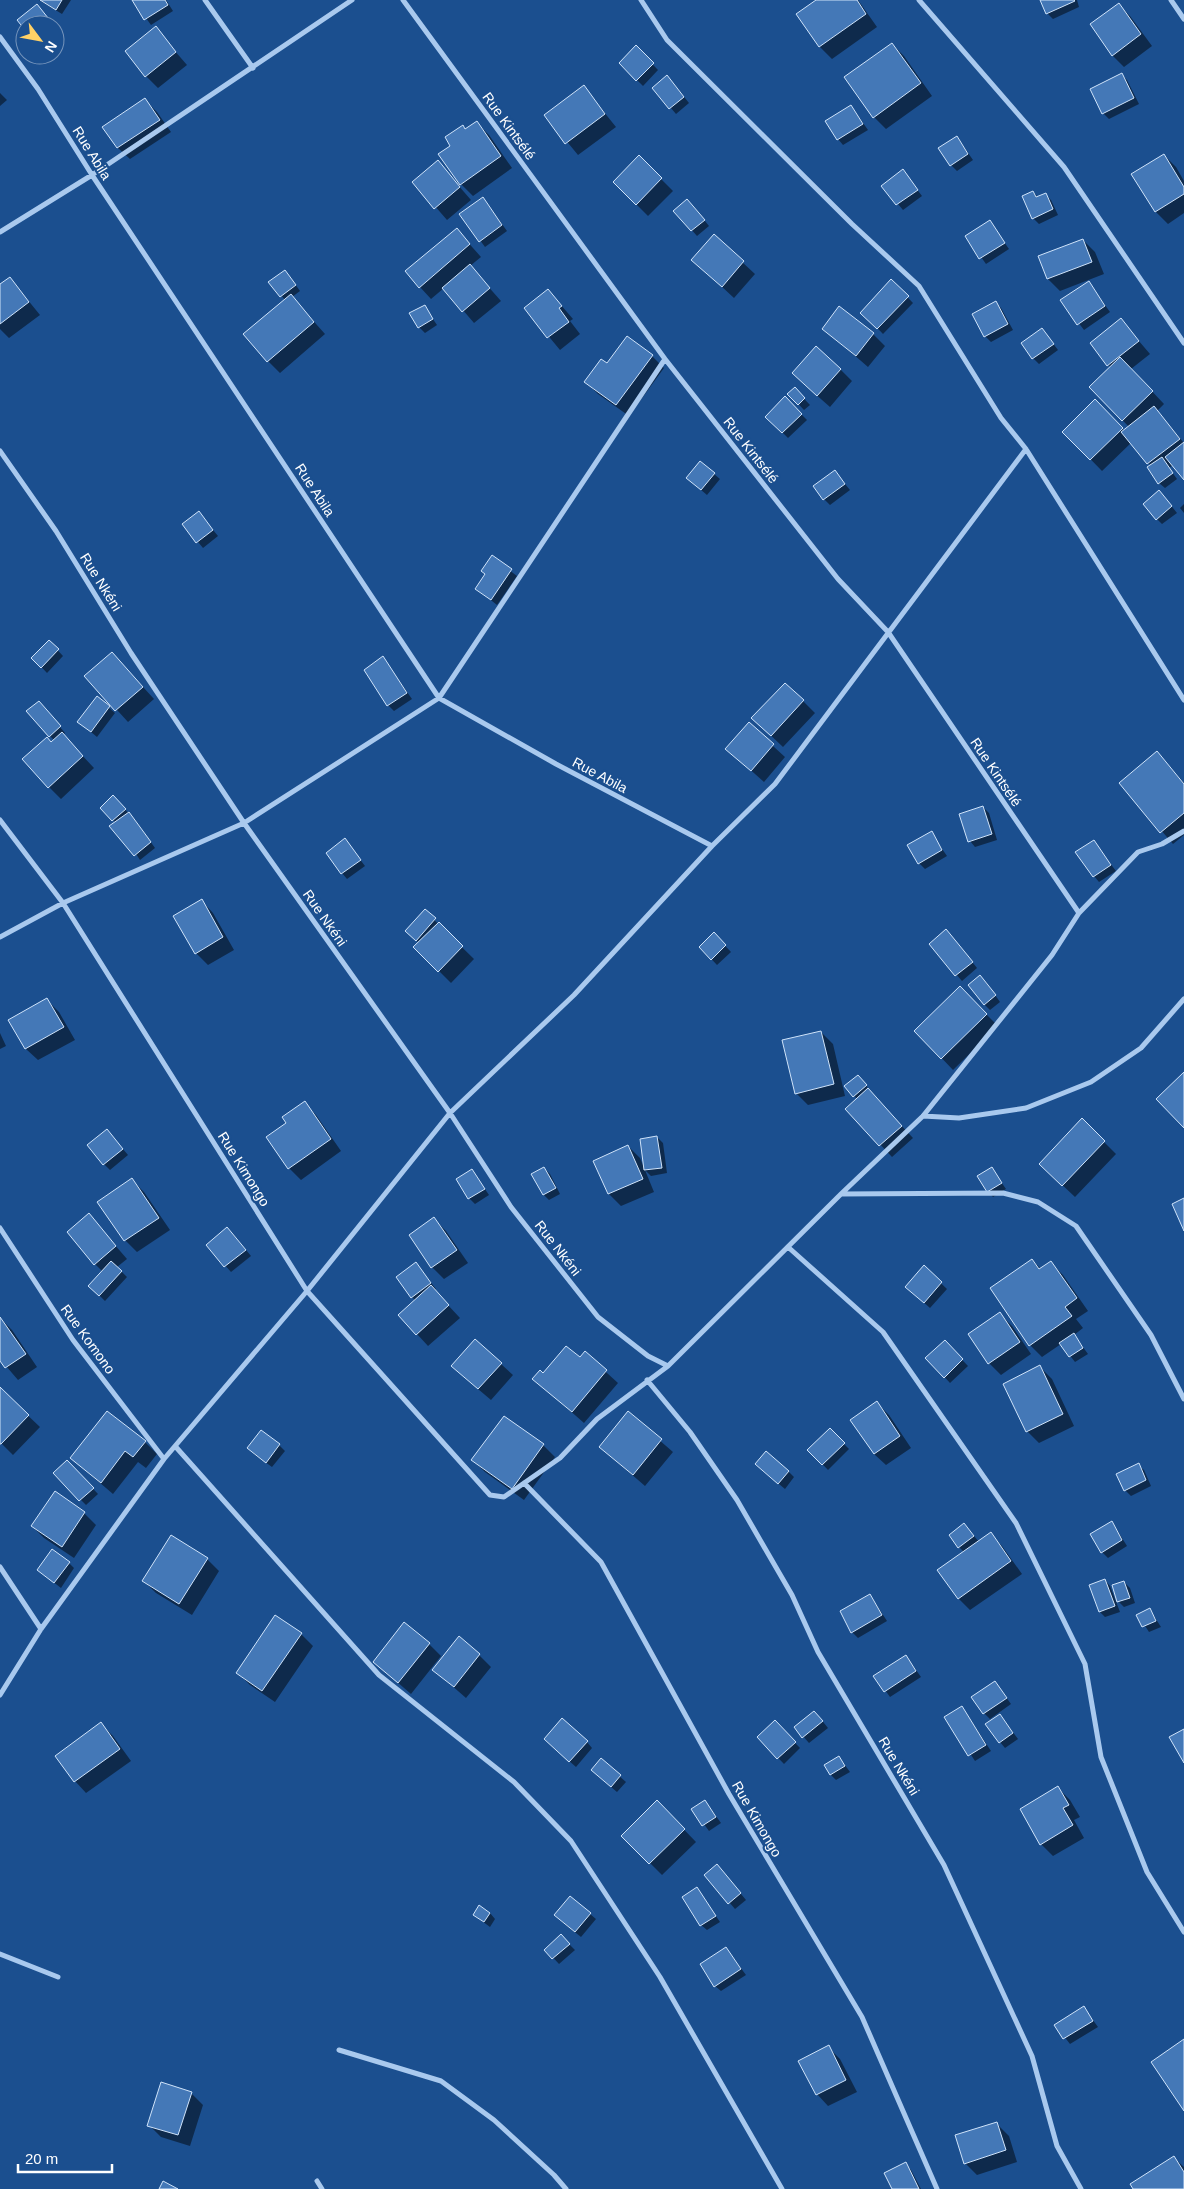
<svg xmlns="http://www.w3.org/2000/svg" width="1184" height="2189" font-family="Arial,sans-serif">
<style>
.shadow{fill:#0007}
.building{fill:#4478b7;stroke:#cfe3fa}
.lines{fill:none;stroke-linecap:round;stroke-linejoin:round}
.street{stroke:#a9c9ee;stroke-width:5}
.labels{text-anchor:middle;stroke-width:4.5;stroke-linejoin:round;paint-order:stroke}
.street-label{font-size:14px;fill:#fff;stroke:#1b4f8f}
</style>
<rect width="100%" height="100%" fill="#1b4f8f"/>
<path class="shadow" d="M39,0H71L62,14Z
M133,0H166L173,11L151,25Z
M818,0H858L877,27L832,59L820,47L798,14Z
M1041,0H1077L1079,7L1053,19L1047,13Z
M1119,5L1130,16L1152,46L1124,67L1112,55Z
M42,12L53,25H25V28L19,20Z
M155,28L187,65L158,88L146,76Z
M892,44L904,56L932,96L886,129L874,117Z
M636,47L658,70L643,86L620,63Z
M1121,74L1127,80L1139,104L1109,119L1103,113Z
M673,83L689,103L676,114L654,88Z
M583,86L616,127L578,155L545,115Z
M0,93L7,100L0,106Z
M145,100L157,112L171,132L130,159L118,148L104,127Z
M851,106L868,130L843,145L838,139Z
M477,123L489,135L512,168L473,196L461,184L452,146L463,126L466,130Z
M957,137L973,160L957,171L951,165Z
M1164,155L1176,167L1184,181V213L1168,224L1156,212L1133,174Z
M639,157L673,191L648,216L614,182Z
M438,162L471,200L447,220L414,182Z
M903,171L922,196L903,210L883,186Z
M1033,192L1038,197L1045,194L1051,200L1058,215L1039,224L1033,218Z
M483,198L507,231L485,247L461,214Z
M693,206L709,226L697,236L675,211Z
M990,222L1009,249L986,264L967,237Z
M457,230L481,257L470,266L501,301L474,323L444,288L431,299L420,287Z
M714,236L755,274L734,298L693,260Z
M1083,240L1095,252L1104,274L1060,291L1048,279L1040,257Z
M290,277L300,291L292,297L325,334L280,373L268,361L285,300L270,282Z
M10,278L40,315L9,338L0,329V286Z
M892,281L913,303L883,334L862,312Z
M1089,283L1110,312L1084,330L1062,301Z
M548,290L573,319L570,321L580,334L560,350L526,309Z
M995,302L1001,308L1013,330L991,342L985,336Z
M424,306L437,325L425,333L419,327Z
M1121,320L1150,354L1131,369L1164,404L1157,411L1184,443V478L1173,465L1169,468L1177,479L1165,488L1159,483L1151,466L1132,442L1102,471L1064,432L1095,401L1124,431L1129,427L1091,387L1111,368L1092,343Z
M823,328L873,334L885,346L868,367Z
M1042,329L1058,350L1039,364L1033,358Z
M652,356L664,368L629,416L598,394L586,382L608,365Z
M840,369L852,381L830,407L805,385Z
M794,388L810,405L804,410L789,394Z
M785,398L807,420L788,438L767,417Z
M835,472L850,490L830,505L824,499Z
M714,474L720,479L707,495L694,484Z
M1165,498L1177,513L1162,524L1157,519Z
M1184,504V513L1180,508Z
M199,513L218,536L203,548L184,525Z
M492,557L517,576L497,605L477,589L486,575Z
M49,641L63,656L47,673L33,658Z
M112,653L154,699L128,722L86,676Z
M383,658L412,699L394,711L388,705Z
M97,698L115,713L97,737L79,722Z
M803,701L815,713L783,747L765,730Z
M44,708L65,733L63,735L94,768L61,799L49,787L55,741L50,736Z
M749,724L785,757L764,782L727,749Z
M1157,753L1184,783V835L1173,844L1120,783Z
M113,797L135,820L155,848L140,860L116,823L101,808Z
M983,807L989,813L997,840L975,847L970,841Z
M931,833L947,856L925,869L919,863Z
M345,840L365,866L347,879L342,873Z
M1093,841L1116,871L1099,882L1094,876Z
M202,901L213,913L234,950L208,965L196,953L174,917Z
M425,911L474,959L451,983L415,947L419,943L407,931Z
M714,934L731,952L717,965L700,947Z
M952,937L977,968L962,981L930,944Z
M986,982L1000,1002L990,1010L984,1004Z
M960,988L998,1026L953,1070L916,1031Z
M47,1000L59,1012L75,1040L38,1060L26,1049Z
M821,1032L833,1044L845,1096L808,1105L796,1093Z
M0,1033L6,1046L0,1049Z
M864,1082L871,1093L913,1138L892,1157L847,1109L858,1100L846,1087Z
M304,1103L316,1115L341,1151L301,1180L289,1168L287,1123Z
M1082,1120L1116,1154L1075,1197L1040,1164Z
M112,1136L128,1155L110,1170L104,1164Z
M657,1137L663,1143L667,1173L651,1176L645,1170Z
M628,1146L640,1158L654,1192L621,1206L609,1194L595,1161Z
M544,1168L550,1174L560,1194L549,1200L544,1195Z
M992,1169L1006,1189L993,1197L988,1191Z
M472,1170L489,1195L475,1204L469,1198Z
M132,1180L144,1192L170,1230L137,1252L125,1240Z
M89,1215L127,1259L117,1267L127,1277L105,1301L90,1286L103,1272L95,1264Z
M434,1219L446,1231L468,1263L444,1279L432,1267L411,1235Z
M233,1234L251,1256L231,1272L207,1245Z
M1032,1260L1041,1269L1051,1263L1063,1275L1088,1311L1076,1319L1083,1328L1074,1335L1088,1354L1075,1362L1061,1344L1042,1357L1030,1345L991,1288Z
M415,1263L436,1289L434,1290L460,1318L428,1346L417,1334L416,1301L412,1297Z
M924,1267L947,1289L930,1308L912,1292Z
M1000,1314L1012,1326L1031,1354L1001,1375L989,1363Z
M0,1318L12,1330L37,1367L18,1380L0,1359Z
M945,1342L968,1366L950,1383L927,1358Z
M585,1353L618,1383L584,1423L534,1379L580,1359Z
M501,1364L513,1375L491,1400L465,1378Z
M1040,1367L1052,1379L1074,1426L1039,1443L1027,1431Z
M0,1389L40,1427L13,1455L0,1442Z
M877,1403L889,1415L911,1448L886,1465L874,1454Z
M628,1413L673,1452L645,1486L600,1447Z
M830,1430L849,1449L828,1470L809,1450Z
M145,1442L157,1454L146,1468L138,1462L113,1494L71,1458Z
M279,1445L285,1451L272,1467L254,1454Z
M543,1445L555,1457L524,1500L485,1472L473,1460Z
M67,1461L98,1494L86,1505L54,1473Z
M1138,1465L1144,1470L1151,1486L1131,1496L1125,1490Z
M762,1470L788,1471L794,1477L785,1489Z
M55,1493L84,1513L96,1525L74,1558L44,1538L32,1526Z
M1112,1522L1127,1546L1108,1558L1102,1552Z
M970,1531L979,1542L990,1534L1002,1546L1022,1574L970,1610L958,1598L964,1552L959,1547Z
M171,1537L207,1559L219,1571L192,1615L156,1593L144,1581Z
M69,1563L74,1568L61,1588L38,1570Z
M1105,1580L1110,1586L1120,1612L1105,1617L1100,1612Z
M1124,1582L1130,1588L1135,1603L1124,1607L1118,1601Z
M870,1595L887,1621L858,1638L852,1632Z
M1150,1610L1161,1627L1149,1632L1138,1615Z
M276,1617L301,1634L313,1646L275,1702L250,1685L238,1673Z
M429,1644L441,1656L411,1694L374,1662Z
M479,1655L491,1667L466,1698L434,1670Z
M906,1656L921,1677L890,1697L875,1676Z
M995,1682L1011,1704L990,1719L984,1713Z
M962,1707L991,1751L975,1761L946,1717Z
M1000,1715L1018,1739L1005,1748L1000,1742Z
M820,1718L828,1728L809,1743L795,1727Z
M775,1722L800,1748L784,1764L758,1737Z
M101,1724L113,1736L131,1761L86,1793L75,1781Z
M587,1742L592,1748L576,1767L551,1745Z
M839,1757L850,1772L836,1780L831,1775Z
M601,1760L626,1782L617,1792L598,1776Z
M1058,1788L1070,1800L1080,1817L1074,1820L1084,1838L1053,1856L1041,1844Z
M705,1801L721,1823L709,1831L693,1809Z
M669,1814L696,1842L662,1875L623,1836Z
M722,1871L746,1900L735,1909L706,1875Z
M697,1888L720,1922L707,1930L701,1925Z
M571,1898L596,1919L581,1937L561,1921Z
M490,1913L495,1919L490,1927L474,1915Z
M561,1936L575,1950L559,1964L546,1950Z
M726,1948L746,1975L721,1991L715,1986Z
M1084,2008L1098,2027L1070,2044L1056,2026Z
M828,2047L840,2059L857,2092L828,2106L817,2094Z
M191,2093L203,2105L190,2146L161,2137L149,2125Z
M997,2124L1009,2136L1017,2162L977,2175L965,2163Z
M1174,2158L1184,2167V2189H1135Z
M906,2164L911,2170L921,2189H893Z"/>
<path class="building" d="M40,0H62L56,10Z
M132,0H165L168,5L144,20Z
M816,0H857L866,14L819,47L796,14Z
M1040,0H1074L1075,1L1046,14Z
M1119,3L1141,34L1112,56L1090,24Z
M37,4L52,23L25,25V30L17,20Z
M156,26L176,52L145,77L125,51Z
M892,43L921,83L873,118L844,77Z
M636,45L654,63L636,81L619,63Z
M1122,73L1134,98L1102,114L1090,89Z
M667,75L684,97L669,109L652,88Z
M584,85L605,114L565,144L544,115Z
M145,98L160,120L117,148L102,127Z
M851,105L863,124L837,140L825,121Z
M477,121L501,156L460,185L438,154L450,146L445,137L463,125L465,129Z
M957,136L968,154L950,166L938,148Z
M1164,154L1184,187V194L1155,212L1131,174Z
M639,155L662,178L636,205L613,182Z
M438,160L460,187L434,209L412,182Z
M903,169L918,190L896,205L881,186Z
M1033,191L1036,197L1046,193L1053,209L1032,219L1022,196Z
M483,197L502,225L479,242L459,214Z
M687,199L705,220L691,231L673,211Z
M990,220L1005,243L979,259L965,236Z
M457,228L470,244L419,288L405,271Z
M714,234L744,261L722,287L691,260Z
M1083,239L1092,262L1047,279L1038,256Z
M470,264L490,288L462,312L442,288Z
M285,270L296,285L280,297L268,282Z
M10,277L29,302L0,324V284Z
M891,279L909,296L877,329L860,313Z
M1089,281L1105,306L1077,325L1060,300Z
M548,289L562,306L559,308L569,322L547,338L524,308Z
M291,294L314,322L267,362L243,334Z
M996,301L1008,324L984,337L972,314Z
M425,305L433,319L418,328L409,313Z
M839,306L874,333L856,356L822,329Z
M1121,318L1139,341L1107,366L1090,343Z
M1042,328L1054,344L1032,359L1021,343Z
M627,336L653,355L616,405L584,382L601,359L607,363Z
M816,346L841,369L817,396L792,373Z
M1120,357L1153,391L1122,421L1089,387Z
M795,387L805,398L798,405L787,394Z
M785,396L802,414L782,433L765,417Z
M1095,399L1123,428L1090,460L1062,432Z
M1154,406L1180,439L1147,464L1121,432Z
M1184,442V480L1165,457Z
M1162,457L1173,473L1158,484L1147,467Z
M700,461L715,473L701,490L686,478Z
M835,470L845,484L823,500L813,486Z
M1159,490L1172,506L1156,520L1143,504Z
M199,511L213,530L196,543L182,524Z
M492,555L512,569L491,600L475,589L485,574L481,571Z
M49,640L59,649L41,668L31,658Z
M112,652L143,687L115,711L84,676Z
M383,656L407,693L387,706L364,670Z
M785,683L804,700L771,736L751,718Z
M97,696L110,706L91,732L77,722Z
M39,701L61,726L49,737L26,711Z
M749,722L774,744L751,771L725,749Z
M62,732L83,756L48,788L22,759L47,737L51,742Z
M1157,751L1184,784V813L1160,833L1119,783Z
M113,795L126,809L112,821L100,808Z
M983,806L992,834L968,842L959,814Z
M129,812L151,842L134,856L109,826Z
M932,831L942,850L918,864L907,845Z
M345,838L361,860L341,874L326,853Z
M1094,840L1111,865L1093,877L1075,852Z
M202,899L223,937L195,954L173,916Z
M425,909L436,918L416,941L405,931Z
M439,922L463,946L438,972L413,947Z
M946,929L973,962L955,976L929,944Z
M714,932L726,945L711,960L699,947Z
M980,975L996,995L984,1005L968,985Z
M960,986L987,1014L941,1059L914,1031Z
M47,998L64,1027L25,1049L8,1020Z
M821,1031L834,1084L795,1094L782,1040Z
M1184,1072V1128L1156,1099Z
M858,1075L867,1085L853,1097L844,1086Z
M868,1088L902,1126L879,1146L845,1109Z
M305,1101L331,1139L288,1169L266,1137L286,1123L282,1117Z
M1082,1118L1105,1141L1062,1186L1039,1164Z
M107,1129L123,1149L103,1165L87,1145Z
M657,1136L662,1168L644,1170L640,1139Z
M628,1145L643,1179L608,1194L593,1161Z
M544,1167L556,1188L543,1195L531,1174Z
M992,1167L1002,1183L987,1192L977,1176Z
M472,1169L485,1189L468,1199L456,1179Z
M132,1178L159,1218L124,1241L97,1202Z
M1184,1198V1231L1172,1204Z
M89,1213L116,1246L94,1265L67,1232Z
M434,1217L457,1250L431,1268L409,1235Z
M227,1227L246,1250L224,1267L206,1245Z
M1032,1259L1039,1269L1051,1261L1077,1298L1065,1307L1072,1316L1029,1346L990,1288Z
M111,1261L122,1271L99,1296L88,1286Z
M416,1262L431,1283L411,1298L396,1277Z
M924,1265L942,1282L924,1303L905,1287Z
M431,1285L449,1305L416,1335L398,1315Z
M1000,1312L1020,1342L988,1364L968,1334Z
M0,1317L26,1354L5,1368L0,1361Z
M1074,1333L1083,1348L1069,1357L1059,1343Z
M475,1339L502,1363L478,1389L451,1366Z
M945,1340L963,1359L944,1378L925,1358Z
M566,1346L580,1357L585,1351L607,1370L572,1412L532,1379L540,1370L543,1373Z
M1040,1365L1063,1414L1026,1432L1003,1384Z
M0,1387L29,1415L1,1444H0Z
M877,1401L900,1436L874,1454L850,1420Z
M107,1411L146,1441L133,1457L125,1451L101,1483L70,1458Z
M628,1411L662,1439L633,1475L599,1447Z
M504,1416L544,1444L512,1489L471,1460Z
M830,1428L845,1443L822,1465L807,1450Z
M261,1430L280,1444L266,1463L247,1448Z
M766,1451L789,1471L778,1484L755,1464Z
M67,1460L94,1488L79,1501L53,1473Z
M1139,1463L1146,1480L1124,1491L1116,1474Z
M55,1491L85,1512L62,1547L31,1526Z
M1112,1521L1122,1540L1101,1553L1090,1534Z
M964,1523L974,1536L958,1548L949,1535Z
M991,1532L1011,1561L958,1599L937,1570Z
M171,1535L208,1558L179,1604L142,1581Z
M52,1549L70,1562L54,1583L37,1570Z
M1105,1579L1115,1606L1099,1612L1089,1585Z
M1124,1581L1130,1598L1117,1602L1112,1585Z
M870,1594L882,1615L851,1633L840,1611Z
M1150,1608L1156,1621L1142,1627L1136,1615Z
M275,1615L302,1633L262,1691L236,1673Z
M404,1622L430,1643L398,1683L373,1662Z
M459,1636L480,1654L454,1687L432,1670Z
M906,1655L916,1671L884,1692L873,1676Z
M995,1681L1007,1698L983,1714L971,1697Z
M962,1706L986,1745L968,1756L944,1717Z
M814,1711L823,1721L802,1738L794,1727Z
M1000,1714L1013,1733L999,1743L985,1724Z
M562,1718L588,1741L569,1762L544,1739Z
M775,1720L796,1742L777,1759L757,1737Z
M101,1722L120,1749L74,1782L55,1756Z
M1184,1729V1763L1169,1737Z
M839,1756L845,1766L830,1775L824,1765Z
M601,1758L621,1775L611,1787L591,1770Z
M1058,1786L1069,1805L1063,1808L1073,1825L1040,1845L1020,1809Z
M657,1800L685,1829L649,1864L621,1836Z
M705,1800L716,1817L702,1826L691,1809Z
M717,1864L741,1893L728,1904L704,1875Z
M697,1887L716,1916L700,1926L682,1897Z
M570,1896L591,1913L575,1932L554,1915Z
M479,1905L490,1913L484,1922L473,1915Z
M561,1934L570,1944L552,1959L544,1950Z
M726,1947L741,1969L714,1987L700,1964Z
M1084,2006L1093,2021L1063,2039L1054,2025Z
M1184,2039V2111L1151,2062Z
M829,2045L846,2080L816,2095L798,2061Z
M161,2082L192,2092L178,2135L147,2126Z
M997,2122L1006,2150L964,2164L955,2135Z
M1174,2156L1184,2172V2189H1133L1130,2184Z
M906,2162L919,2189H892L884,2173Z
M163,2181L178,2189H159Z"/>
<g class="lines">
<path class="street" d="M205,0L253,68
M403,0L665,359L838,579L888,632L1079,913
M641,0L667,40L852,224L919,286L1001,418L1026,449L1184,700
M919,0L1064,167L1184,343
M1171,0L1184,19
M0,37L38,89L92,175L439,698L556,764L712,846
M0,232L92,175L352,0
M0,451L56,531L131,653L244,823L450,1113L511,1207L598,1317L648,1356L668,1366
M0,820L63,903L307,1291L490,1495L504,1497L560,1458L597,1419L668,1366L841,1194L923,1116L1052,955L1079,913L1138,852L1162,844L1184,831
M0,937L63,903L244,823L439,698L665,359
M923,1116L959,1118L1026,1108L1091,1082L1141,1048L1184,999
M841,1194L1003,1193L1038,1202L1076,1226L1151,1335L1184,1399
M0,1228L73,1340L164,1459
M788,1247L883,1332L1016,1523L1085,1664L1101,1757L1147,1872L1184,1932
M647,1380L690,1432L737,1500L792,1595L818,1652L944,1865L1032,2056L1057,2146L1081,2189
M175,1446L379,1675L514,1782L571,1841L660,1977L782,2189
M524,1483L601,1562L729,1794L862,2017L937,2189
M0,1567L41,1629
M0,1695L41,1629L164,1459L307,1291L450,1113L574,995L712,846L775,784L1026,449
M0,1954L58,1977
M339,2050L441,2081L494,2120L554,2175L566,2189
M317,2181L322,2189"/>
</g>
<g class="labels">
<g class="street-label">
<text transform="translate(509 126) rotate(54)" y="5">Rue Kintsélé</text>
<text transform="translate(92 153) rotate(58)" y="5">Rue Abila</text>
<text transform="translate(751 450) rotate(52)" y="5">Rue Kintsélé</text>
<text transform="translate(315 490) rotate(57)" y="5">Rue Abila</text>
<text transform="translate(101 582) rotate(58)" y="5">Rue Nkéni</text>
<text transform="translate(996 772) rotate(56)" y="5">Rue Kintsélé</text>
<text transform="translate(600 775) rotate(28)" y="5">Rue Abila</text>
<text transform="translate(325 918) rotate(55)" y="5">Rue Nkéni</text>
<text transform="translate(244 1169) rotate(58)" y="5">Rue Kimongo</text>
<text transform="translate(558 1248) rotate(52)" y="5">Rue Nkéni</text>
<text transform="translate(88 1339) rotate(54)" y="5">Rue Komono</text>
<text transform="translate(899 1766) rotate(59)" y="5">Rue Nkéni</text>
<text transform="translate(757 1819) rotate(60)" y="5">Rue Kimongo</text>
</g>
</g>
<g transform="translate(40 40) rotate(122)"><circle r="24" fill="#1b4f8f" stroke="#7695bc"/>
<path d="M0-4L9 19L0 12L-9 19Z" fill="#ffd166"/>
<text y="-8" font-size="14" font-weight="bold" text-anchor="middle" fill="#ffffff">N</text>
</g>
<path d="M18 2164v8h94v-8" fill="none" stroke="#ffffff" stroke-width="2.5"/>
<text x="25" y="2164" font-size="15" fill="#ffffff" stroke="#1b4f8f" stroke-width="4" paint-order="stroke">20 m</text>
</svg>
